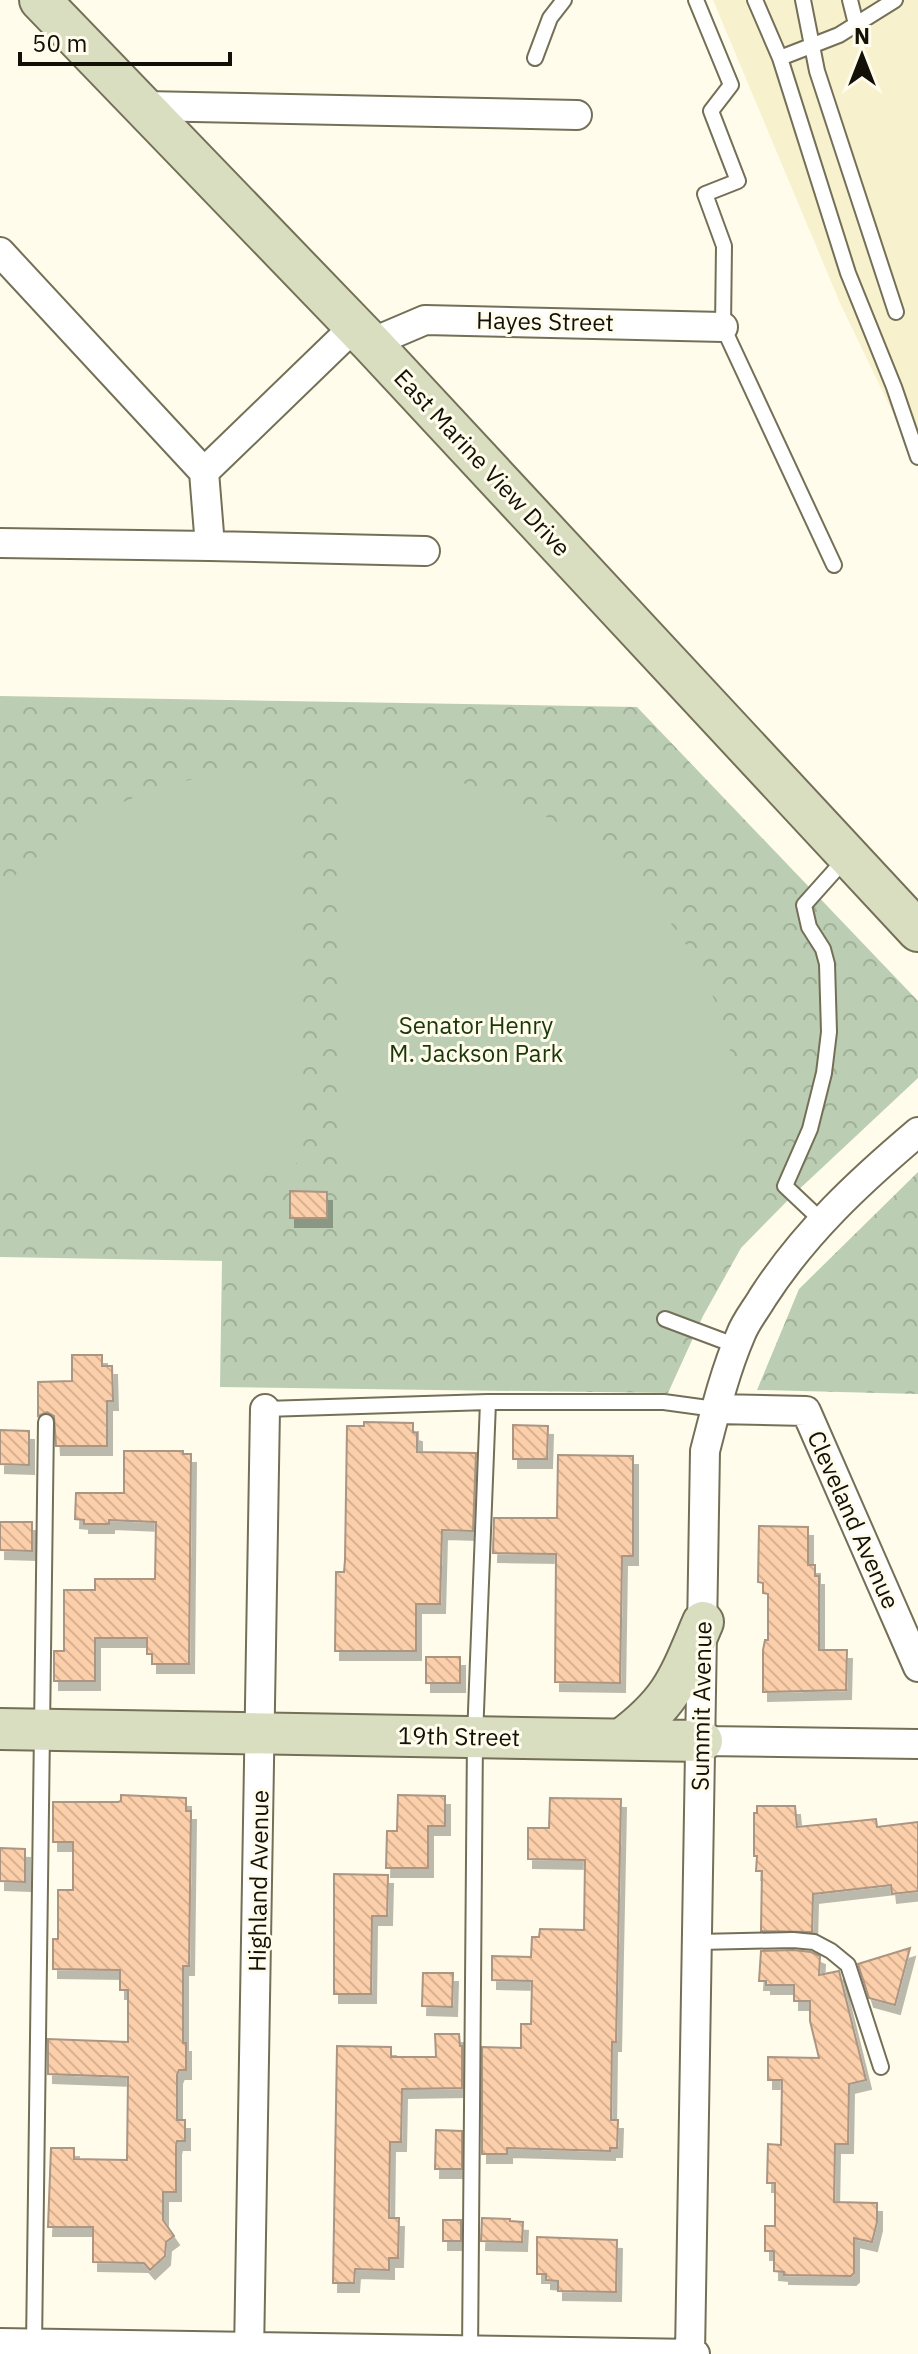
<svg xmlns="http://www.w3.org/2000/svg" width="918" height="2354" font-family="'IBM Plex Sans',sans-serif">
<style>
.built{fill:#f7f1ce}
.park{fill:url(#park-crowns)}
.garden{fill:#bbceb3}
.building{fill:url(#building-back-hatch);stroke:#ab9583;stroke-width:2;filter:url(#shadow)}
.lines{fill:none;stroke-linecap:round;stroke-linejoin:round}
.lane-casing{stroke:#747057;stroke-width:18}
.street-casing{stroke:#747057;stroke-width:32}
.secondary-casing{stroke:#747057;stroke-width:44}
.lane{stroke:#fff;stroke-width:14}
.street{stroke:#fff;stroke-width:28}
.secondary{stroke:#d9dec1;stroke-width:40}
.labels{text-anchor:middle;stroke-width:6;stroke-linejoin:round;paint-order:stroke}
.street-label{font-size:24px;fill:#121007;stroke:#fffceb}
.park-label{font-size:24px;fill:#1a3709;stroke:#fffceb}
</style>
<defs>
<pattern id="park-crowns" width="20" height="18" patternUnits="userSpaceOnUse" patternTransform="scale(2)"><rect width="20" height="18" fill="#bbceb3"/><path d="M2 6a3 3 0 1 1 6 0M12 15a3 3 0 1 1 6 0" fill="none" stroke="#a0b098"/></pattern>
<pattern id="building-back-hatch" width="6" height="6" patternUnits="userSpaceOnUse" patternTransform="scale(2)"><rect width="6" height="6" fill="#fccfab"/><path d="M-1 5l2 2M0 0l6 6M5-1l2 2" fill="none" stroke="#d7b192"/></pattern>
<filter id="shadow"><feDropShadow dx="5" dy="9" stdDeviation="0" flood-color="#0004"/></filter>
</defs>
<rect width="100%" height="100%" fill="#fffceb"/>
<path class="built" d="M713,0H918V465L840,303Z"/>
<path class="park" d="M0,696L637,707L918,1001V1078L793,1195L741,1248L703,1316L668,1393L220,1387L222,1261L0,1257Z
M918,1172V1394L757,1390L799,1289Z"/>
<path class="garden" d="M249,773L303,774L302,1158L282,1176L0,1169V890C49,840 124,791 194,779C212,776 231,775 249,773Z
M339,773H393L450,779L510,798L572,830L628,875L660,908L689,949L716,1003L738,1077L743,1173L360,1176L340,1157Z"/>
<path class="building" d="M290,1191L327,1192V1218H290Z
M72,1355H102V1366H112L113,1401H107V1446H56L54,1416L47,1412L38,1416V1382L72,1381Z
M364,1422L413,1423V1432L417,1433V1452L476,1453L473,1531L442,1530L440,1604H416V1651H335L336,1572H344L345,1560L347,1426H364Z
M513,1425L548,1426L547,1459H513Z
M0,1430L29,1431V1465L0,1464Z
M124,1451H183V1454H191L189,1664H152V1654H147V1638H95V1681H54V1651H64V1590H95V1579H155L156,1522L109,1520V1524H84V1520L75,1519L76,1493H124Z
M558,1455L633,1456V1556H622L620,1683L555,1682L556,1554L493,1553L494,1518H557Z
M0,1522H32V1551L0,1550Z
M759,1526L808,1527V1565H815V1576H819V1650H847L846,1690L763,1692V1650L765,1640H768V1594L763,1593V1583L758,1582Z
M426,1657H460V1683H426Z
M121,1795L186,1798V1811H191L189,1966H183V2043H186V2070H179L177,2075V2120H185V2141H177L176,2146V2192H163V2220L174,2236L166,2242L165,2256L150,2270L144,2263L93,2262V2227H48L51,2148H74V2159L127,2160L128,2077L48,2074V2039L128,2042V1990H120V1970L53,1969V1939H58V1890H73V1842H53V1802H118L121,1801Z
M398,1795L445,1796V1826H428V1868H386L387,1831H397Z
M550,1798L621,1799L616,2042H612L611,2120H618L617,2148H610V2151L507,2148V2154H482V2047L521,2048V2024H531L532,1981L492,1980V1956L531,1957L532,1937H539L540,1929L584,1930L585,1860L528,1859V1828H549Z
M757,1806H795L797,1827L876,1819L877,1827L918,1822V1891L892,1894L891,1885L813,1894L812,1932L761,1931L762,1871H756L757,1856H754V1813H757Z
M0,1848L25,1849V1882L0,1881Z
M334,1874L388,1875L387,1916H372L371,1994H334Z
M910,1948L895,2005L869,1998L858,1964Z
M793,1950L811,1952L820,1956L819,1975L839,1971L866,2080L849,2084L848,2144H835L834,2202L877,2203V2222L872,2242L854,2238V2273L851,2276L784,2275V2272L774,2271V2251H765V2226H775V2183H767L768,2144L781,2145L782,2080H768V2057L819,2058L810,2021V2001H794V1985H766V1981H759L761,1951Z
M423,1973H453L452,2007L422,2006Z
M435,2034H459L460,2046H462V2088L402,2089L401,2142H390L389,2218H399L398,2258H389V2270L355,2269L354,2283H333L337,2046L391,2047V2057H436Z
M436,2130L462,2131V2169H435Z
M482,2218L510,2219V2221L523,2222L522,2242L481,2241Z
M443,2220H461V2241H443Z
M537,2237L617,2240L616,2292L558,2291V2281L546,2280V2274H537Z"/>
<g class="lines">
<g class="lane-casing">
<path id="lane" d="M696,0L731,85L711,111L738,181L705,194L724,246L723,327L834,565
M755,0L780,58L848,273L894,387L918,457
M803,0L817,71L896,312
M850,0L856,24
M535,58L550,18L564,0
M780,58L839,35L895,0
M821,1220L785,1186L810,1129L824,1073L829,1032L827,964L823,949L809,927L804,905L846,858
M665,1319L737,1346
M265,1409L488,1402H664L715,1409
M698,1942L793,1940L814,1942L831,1951L848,1965L881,2067
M34,2346L46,1422
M470,2354L475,1737L488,1402"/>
</g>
<g class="street-casing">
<path id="street" d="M144,106L577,115
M0,252L204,472L210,546L0,543
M371,343L425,320L723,327
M204,472L355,326
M210,546L425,551
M715,1409L806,1411L918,1667
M702,1741L918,1744
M0,2343L695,2354
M249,2354L265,1409
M690,2354L705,1451C715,1412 725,1371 741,1334C746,1321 756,1309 763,1297C805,1232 859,1182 918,1132"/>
</g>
<g class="secondary-casing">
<path id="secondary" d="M40,0L371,343L918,931
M0,1729L702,1741
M622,1739C673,1701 679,1678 703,1622"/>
</g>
<use href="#lane" class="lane"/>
<use href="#street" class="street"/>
<use href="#secondary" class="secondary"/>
</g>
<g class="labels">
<g class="street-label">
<text transform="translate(545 322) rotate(1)" y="8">Hayes Street</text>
<text transform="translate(482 463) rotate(47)" y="8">East Marine View Drive</text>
<text transform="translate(853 1520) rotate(66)" y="8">Cleveland Avenue</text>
<text transform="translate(702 1706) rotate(-89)" y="8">Summit Avenue</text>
<text transform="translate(459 1737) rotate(1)" y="8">19th Street</text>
<text transform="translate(259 1881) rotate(-89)" y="8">Highland Avenue</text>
</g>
<g class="park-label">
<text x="476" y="1034">Senator Henry<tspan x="476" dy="28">M. Jackson Park</tspan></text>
</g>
</g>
<g transform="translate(862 56)" stroke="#fffceb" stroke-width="6" paint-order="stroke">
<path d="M0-6L14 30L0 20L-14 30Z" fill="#121007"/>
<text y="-12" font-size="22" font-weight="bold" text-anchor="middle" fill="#121007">N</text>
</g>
<path d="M20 52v12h210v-12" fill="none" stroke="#121007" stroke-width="4"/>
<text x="32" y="52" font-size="24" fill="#121007" stroke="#fffceb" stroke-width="6" paint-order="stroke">50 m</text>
</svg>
